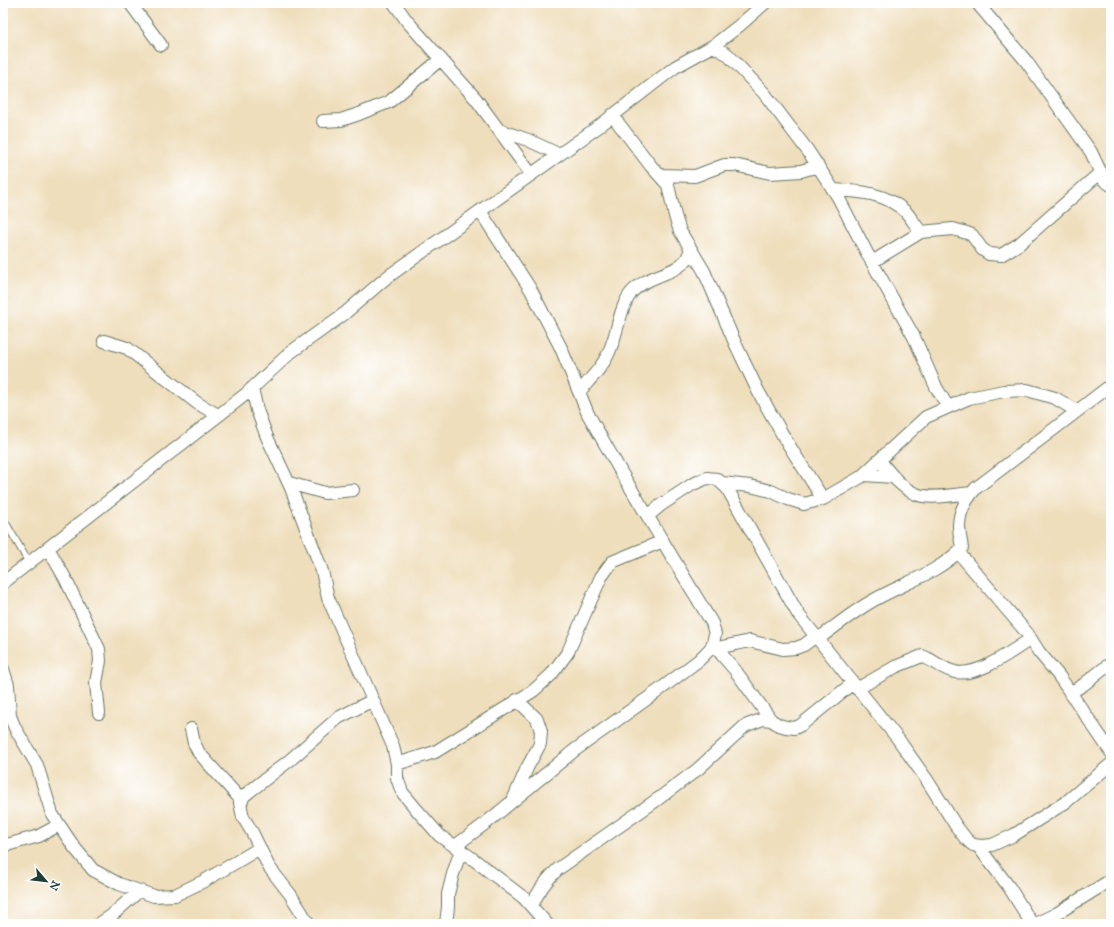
<svg xmlns="http://www.w3.org/2000/svg" width="1114" height="927" font-family="'IM FELL Great Primer',serif">
<style>
.lines{fill:none;stroke-linecap:round;stroke-linejoin:round}
.service-casing{stroke:#687564;stroke-width:8}
.minor-casing{stroke:#687564;stroke-width:14}
.service{stroke:#fff;stroke-width:6}
.minor{stroke:#fff;stroke-width:12}
</style>
<rect width="100%" height="100%" fill="#fff"/>
<filter id="ink" filterUnits="userSpaceOnUse"><feTurbulence type="fractalNoise" baseFrequency=".025" numOctaves="2"/><feDisplacementMap in="SourceGraphic" scale="8" xChannelSelector="R" yChannelSelector="G"/><feConvolveMatrix kernelMatrix="1 2 1 2 8 2 1 2 1" color-interpolation-filters="sRGB"/></filter>
<filter id="wash" filterUnits="userSpaceOnUse"><feTurbulence type="fractalNoise" baseFrequency=".012" numOctaves="4" result="noise"/><feDisplacementMap in="SourceGraphic" scale="16" xChannelSelector="R" yChannelSelector="G"/><feGaussianBlur stdDeviation="0.9" result="paint"/><feColorMatrix in="noise" values="0 0 0 0 0 0 0 0 0 0 0 0 0 0 0 0 0 1.4 0 .05"/><feComposite in="paint" operator="in"/></filter>
<g filter="url(#wash)">
<rect width="100%" height="100%" fill="#efdebc"/>
</g>
<g filter="url(#ink)">
<g class="lines">
<g class="service-casing">
<path id="service" d="M3,518L29,563"/>
</g>
<g class="minor-casing">
<path id="minor" d="M130,3L161,45
M394,3L407,21L476,99L531,174
M977,3L1026,61L1091,152L1104,180L1111,185
M713,46L727,54L764,93L808,151L838,197L868,255L914,337L936,387L948,407
M612,115L651,166L668,185L675,216L680,231L704,271L735,343L758,391L785,439L823,499
M323,121L341,120L359,114L389,102L441,59
M499,130L528,140L558,154
M660,175L695,176L724,165H734L770,173L801,171L818,166
M833,190C860,191 886,193 906,212C911,218 916,226 921,232
M872,262L921,232L953,229L967,233L972,235L982,249L989,254L1001,255L1019,244L1101,172
M104,341L127,348L197,403L218,415
M252,388L257,410L267,437L291,488L322,571L328,598L393,746L397,764V778L402,792L417,810L440,836L473,859L524,898L547,924
M579,392C591,378 605,365 611,347C618,330 620,307 631,293C646,275 674,275 686,260C688,257 690,252 691,249
M880,461C890,473 901,488 916,494C930,500 957,494 972,493
M864,475L894,477
M289,483L325,493L353,490
M722,483L750,486L771,491L788,499L804,504L823,499L861,477L926,417L969,398L1004,391L1027,390L1055,398L1077,411
M648,516L661,505L693,484L707,478L717,479L727,488L798,614L898,739L927,780L956,826L966,839L973,845L982,846L992,845L1014,835L1066,802L1111,764
M48,548L65,578L99,649L100,661L96,683L99,713
M958,552L1027,633L1039,652L1059,676L1111,752
M3,583L246,394L291,352L344,314L386,278L598,127L675,67L713,46L740,25L765,3
M818,639C836,626 854,611 874,600C902,584 940,572 962,548C961,541 959,533 959,526C959,512 967,498 976,488L1054,429L1111,385
M713,643L722,655L735,670L771,720
M717,648L750,641L783,649L796,648L804,645L816,636
M3,669L8,685L10,716L15,728L37,765L52,814L74,847L93,870L119,884L154,896L175,895L204,881L260,848
M857,689L895,667L922,656C933,660 944,670 955,672C979,677 1011,651 1031,639
M1070,693L1083,685L1111,663
M191,729L194,743L199,753L242,801
M397,764L435,752L533,691L551,675L568,652L601,577L612,562L663,541
M514,798L527,768L540,744L541,731L537,719L517,700
M3,846L39,836L59,825
M455,846L486,823L575,750L658,691L699,660L711,648L713,643L715,634L712,623L621,472L588,414L561,348L531,290L480,211
M978,846L1009,887L1032,924
M532,906C538,891 546,880 558,869L658,799L698,769L745,726L763,719L771,720L779,725L786,727L795,728L801,725L853,683
M99,924L111,916L139,891
M309,924L290,894L269,867L252,832L243,817L240,803L244,796L250,791L290,760L338,718L373,700
M446,924L448,907V894L453,874L461,850
M1035,924L1056,914L1111,880"/>
</g>
<use href="#service" class="service"/>
<use href="#minor" class="minor"/>
</g>
</g>
<rect width="1114" height="927" fill="none" stroke="#fff" stroke-width="16"/>
<g transform="translate(46 881) rotate(118)" stroke="#ffffff" stroke-width="3" paint-order="stroke">
<path d="M0-3L7 15L0 10L-7 15Z" fill="#1f3d34"/>
<text y="-6" font-size="11" font-weight="bold" text-anchor="middle" fill="#1f3d34">N</text>
</g>
</svg>
